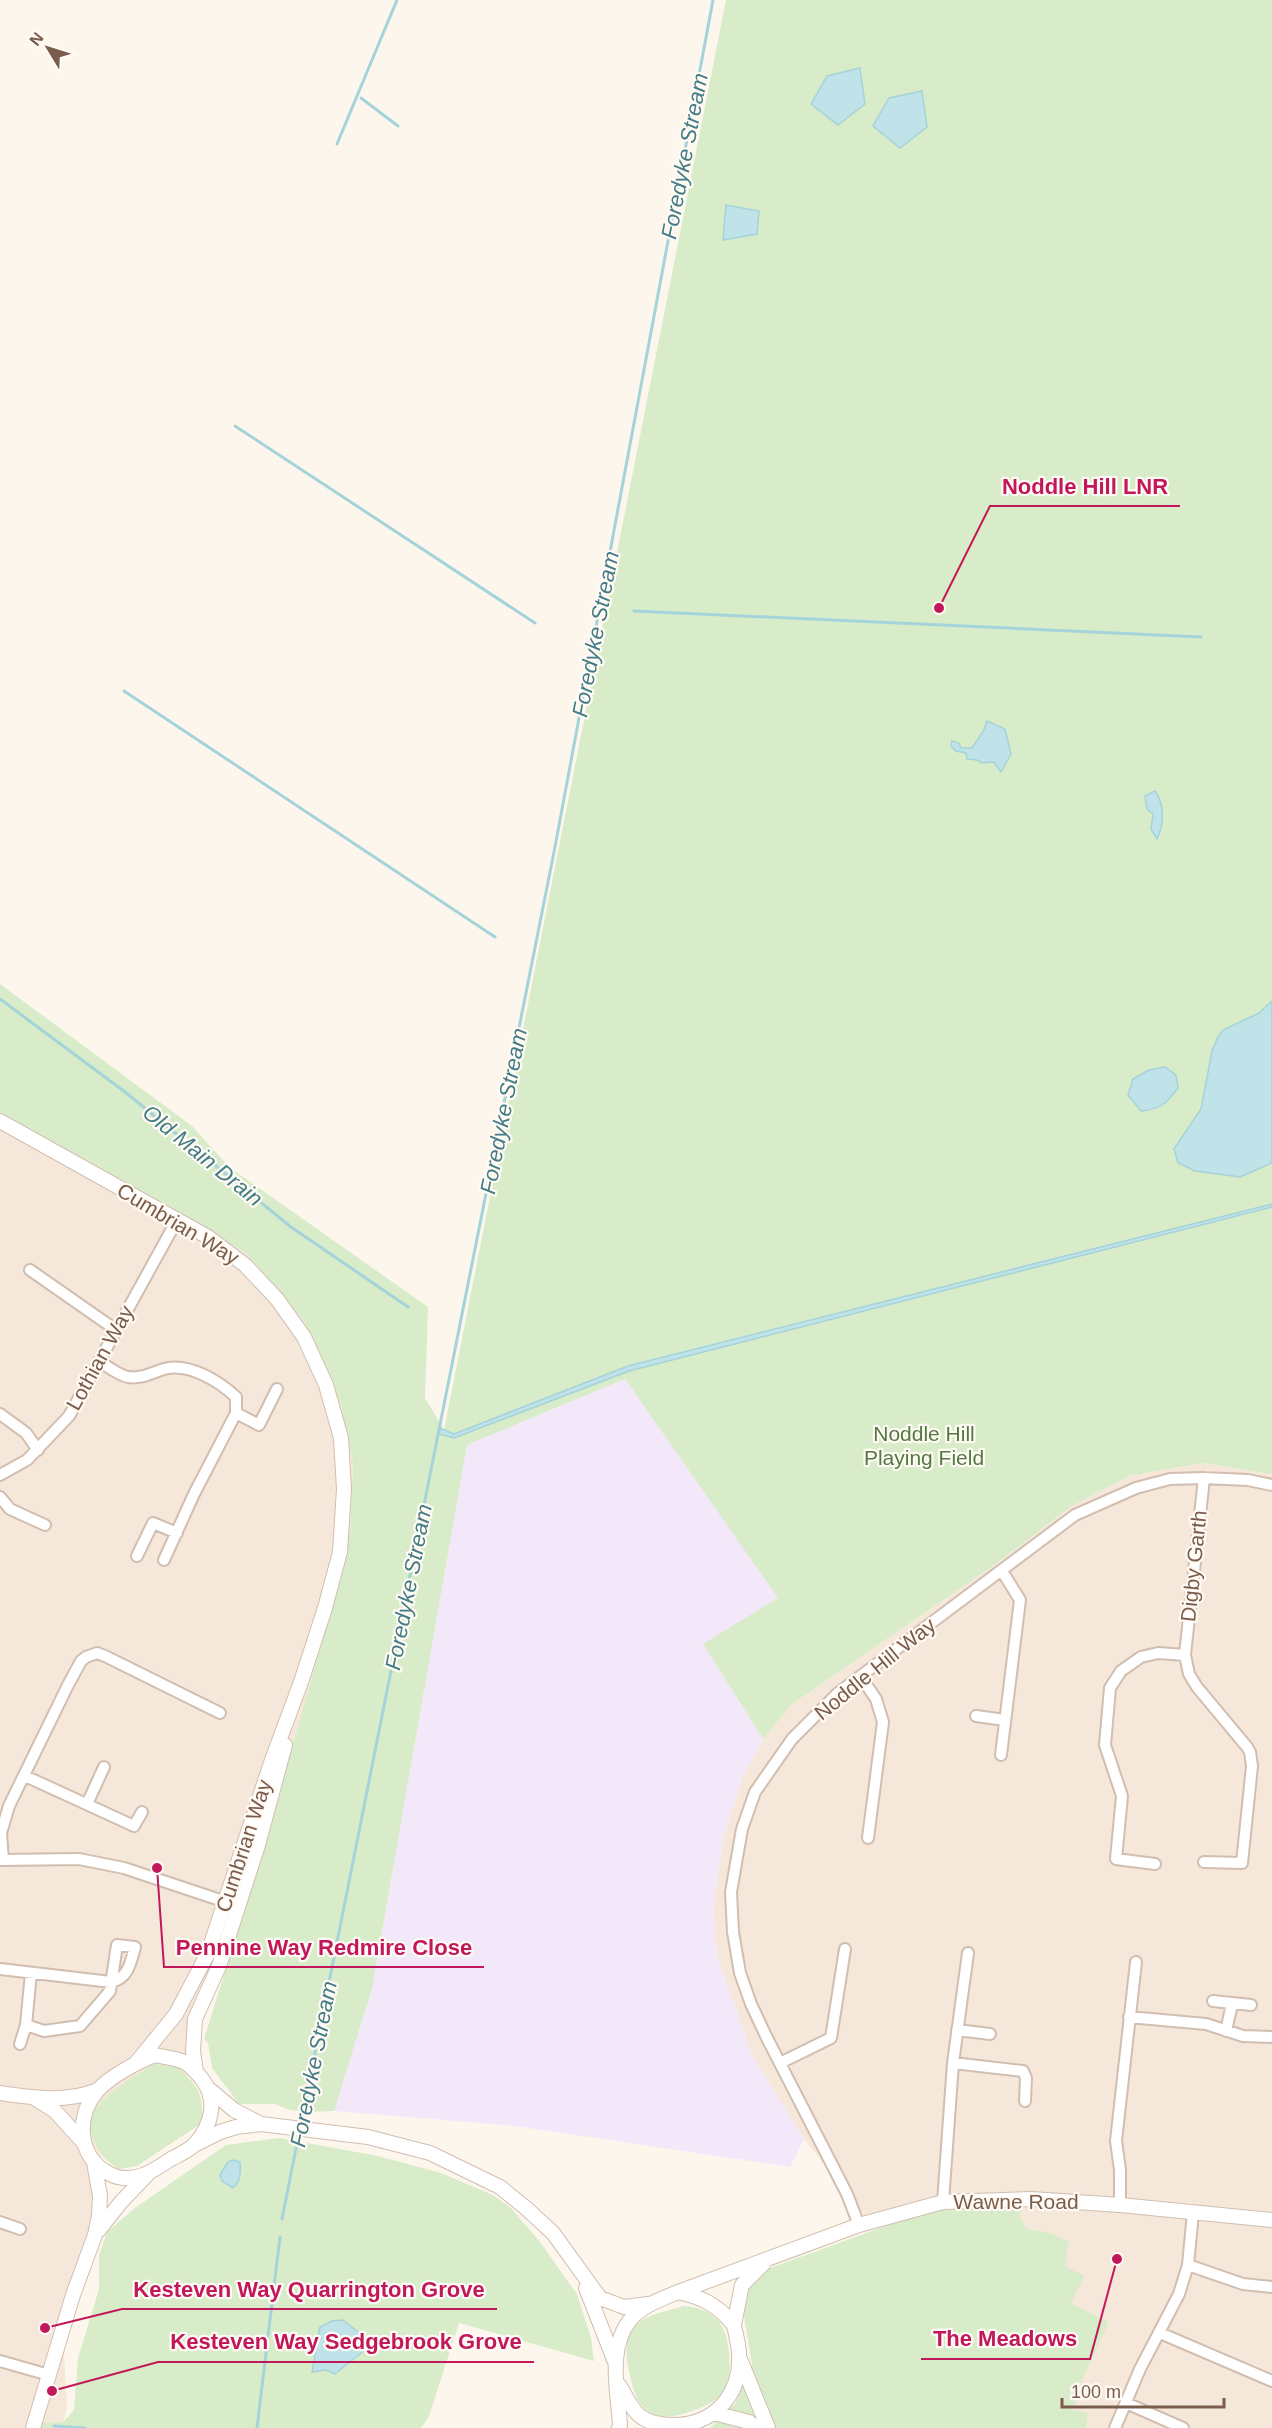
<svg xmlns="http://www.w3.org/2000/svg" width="1272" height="2428" font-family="Helvetica,sans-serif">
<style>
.residential{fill:#f5e8da}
.education{fill:#f3e8fa}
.green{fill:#d8ecc9}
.water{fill:#bfe3e8;stroke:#a5d3da;stroke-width:1.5}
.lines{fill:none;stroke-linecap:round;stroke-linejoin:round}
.stream{stroke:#a5d3da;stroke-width:3}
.minor-casing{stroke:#d1beb0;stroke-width:14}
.tertiary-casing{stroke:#d1beb0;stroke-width:16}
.minor{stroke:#fff;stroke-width:10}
.tertiary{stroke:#fff;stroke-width:14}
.labels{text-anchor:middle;stroke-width:4.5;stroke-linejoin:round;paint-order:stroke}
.street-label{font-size:21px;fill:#7a5c4d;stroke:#fffaf3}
.park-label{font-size:21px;fill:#537a41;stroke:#fffaf3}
.water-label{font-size:22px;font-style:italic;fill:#437c86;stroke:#fffaf3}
.leader{fill:none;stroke:#c2185b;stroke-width:2}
.callout-dot{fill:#c2185b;stroke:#fffaf3;stroke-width:2}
.callout-label{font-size:22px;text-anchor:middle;font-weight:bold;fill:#c2185b;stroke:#fffaf3;stroke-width:4.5;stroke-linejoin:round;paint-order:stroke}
</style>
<rect width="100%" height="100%" fill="#fdf6ec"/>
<path class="residential" d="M0,1112L164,1203L247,1254L304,1321L340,1402L353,1464L350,1531L332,1606L260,1859L212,1995L187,2022V2077L177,2066L89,2131L102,2158L106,2223L69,2323L64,2353L67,2408L63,2422L43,2423L41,2428H0Z
M1202,1463L1272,1474V2428H1086L1088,2413L1072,2410L1073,2397L1109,2322L1071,2303L1064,2266L1053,2234L1026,2228L1020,2217L1021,2208L913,2216L876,2229L804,2139L752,2056L717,1955L713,1910L723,1839L742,1779L763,1739L790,1706L1000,1561L1069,1508L1129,1476Z"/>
<path class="education" d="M625,1379L779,1598L703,1644L763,1739L742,1779L723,1838L713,1910L717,1955L752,2056L804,2139L790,2167L515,2126L334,2111L372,1989L467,1445Z"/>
<path class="green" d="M726,0H1272V1474L1202,1463L1129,1476L1069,1508L1000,1561L791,1705L763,1739L703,1644L778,1598L625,1379L467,1445L372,1989L334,2111L307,2112L290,2110L275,2104H239L212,2068L208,2043L204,2039L260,1859L332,1606L350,1531L353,1464L340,1402L304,1321L247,1254L164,1203L0,1112V984L192,1126L229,1167L428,1307L425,1398L444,1430Z
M154,2064L177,2066C199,2088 203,2091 202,2123L137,2166L119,2169C103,2159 101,2156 93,2139C77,2105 130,2080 154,2064Z
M279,2138L378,2156L441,2173L493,2195L511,2208L540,2242L577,2294L591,2338L594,2361L459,2323L429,2416L421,2428H41L43,2423L63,2422L74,2410L78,2358L99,2289V2255L107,2232L135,2208L226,2145Z
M966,2206L1021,2207L1020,2217L1026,2228L1053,2234L1069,2242L1065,2266L1084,2276L1071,2303L1109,2322L1074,2397L1078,2399L1072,2410L1088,2413L1086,2428H710L735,2404L752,2364L741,2299L744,2290L759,2272L913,2216L936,2210Z
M684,2306C730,2310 730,2343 730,2381C717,2401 714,2403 692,2411C652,2426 636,2410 629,2371C625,2352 624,2335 641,2321C653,2313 671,2310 684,2306Z"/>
<path class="water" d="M860,68L865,104L838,125L811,104L827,76Z
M922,91L927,127L900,148L873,126L889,98Z
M726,205L759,211L757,234L723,240Z
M987,721L1005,729L1011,754L1001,772L994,762L982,763L977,760L967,759L966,753L956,751L951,746L952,741L959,743L961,748H972L984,730Z
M1155,791C1165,805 1164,824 1157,839L1151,829L1153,814L1147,809L1145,796Z
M1272,1001V1163L1240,1177L1195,1171L1178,1163L1174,1149L1201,1109L1212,1051L1218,1037L1223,1030L1259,1013Z
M1165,1067L1176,1075L1178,1088C1166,1104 1161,1109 1141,1111L1128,1095L1133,1079L1149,1070Z
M1272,1204V1207L629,1371L454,1438L439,1434L440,1428L454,1434L628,1366Z
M233,2160L240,2162C241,2171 241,2182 233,2188L222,2181L220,2175L228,2162Z
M343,2320L363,2336L366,2349L335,2374L326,2370L312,2372L320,2327L332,2321Z"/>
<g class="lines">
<path class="stream" d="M361,98L398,126
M337,144L397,0
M235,426L535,623
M634,611L1201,637
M124,691L495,937
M0,999L125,1092L291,1227L408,1307
M301,2123L554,852L713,0
M282,2219L299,2133
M54,2426L85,2428
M257,2428L280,2237"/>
<g class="minor-casing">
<path id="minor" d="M30,1270L116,1330
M99,1361C107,1366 118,1375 128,1377C142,1379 151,1373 164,1369C188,1362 219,1381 236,1397V1413L194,1494L164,1560
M236,1413L259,1425L277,1389
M0,1414L26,1433L38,1450
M0,1475L27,1460L69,1416L177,1220
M0,1497L10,1509L45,1525
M137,1556L153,1523L177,1533
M861,1677L876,1699L883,1722L868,1838
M976,1716L1005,1720
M1001,1755L1020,1600L1002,1571
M25,1776L134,1826L142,1812
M87,1804L104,1767
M0,1860L79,1859L124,1868L232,1904
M3,1860L1,1833L9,1806L68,1685L81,1661L86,1657L97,1653L105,1656L220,1713
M1204,1862L1242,1863L1252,1766L1250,1752L1247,1747L1197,1687L1189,1674L1185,1655L1204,1478
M1155,1864L1116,1859L1122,1796L1105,1745L1110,1688L1121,1671L1141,1657L1158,1653L1185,1655
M0,1969L111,1982C128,1979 131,1962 135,1947L117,1945L110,1991L80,2026L44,2031L26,2025
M1213,2001L1251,2005
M1129,2017L1206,2024L1243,2036L1272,2037
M957,2030L990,2034
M1226,2031L1232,2004
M20,2044L26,2025L31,1973
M780,2063L831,2038L845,1949
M953,2063L1023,2071L1026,2078L1025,2101
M943,2202L953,2063L968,1953
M1120,2205V2170L1116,2141L1136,1962
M0,2222L20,2229
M859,2225L847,2194L766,2036L751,2004L740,1973L733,1932L731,1892L742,1829L755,1792L792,1739L838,1693L1075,1515L1136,1488L1170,1479L1204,1478L1248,1480L1272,1485
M1188,2265L1243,2284L1272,2287
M1160,2333L1272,2381
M0,2361L49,2375
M1126,2403L1183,2428
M1115,2428L1140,2369L1179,2294L1188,2265L1193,2213"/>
</g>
<g class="tertiary-casing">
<path id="tertiary" d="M0,1121L208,1237L245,1265L277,1299L304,1337L326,1385L341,1438L344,1489L340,1552L325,1608L301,1682L272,1760L208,1953L176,2014L136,2063
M155,2055C164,2057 174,2058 182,2061C190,2064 197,2073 202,2079C218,2100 212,2126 194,2145C188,2151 178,2155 171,2159C152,2172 131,2186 108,2173C77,2156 76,2116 97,2091C109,2077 139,2061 155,2055Z
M196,2072L193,2051L195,2019L219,1966L258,1845L285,1745
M209,2089L234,2110L261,2124
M0,2093C33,2098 66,2103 98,2090
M36,2099L55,2111L83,2142
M194,2145L220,2132L236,2127L261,2124L368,2137L430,2153L500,2187L527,2209L553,2233L600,2298L624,2307L648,2304
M98,2231L121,2202L147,2175
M586,2288L615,2362
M734,2325L742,2285L764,2263
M740,2359L768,2428
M619,2385C625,2394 631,2409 640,2416C650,2424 662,2425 674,2425C720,2424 745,2388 738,2344C736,2337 736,2328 732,2323C717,2304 700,2297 678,2292
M714,2413L749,2422L756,2428
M33,2428L73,2295L95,2235L99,2216L100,2196L94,2162
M619,2428L620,2425C618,2392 607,2349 630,2320C641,2306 661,2299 678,2292L859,2225L943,2202L1031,2199L1120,2205L1272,2220"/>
</g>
<use href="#minor" class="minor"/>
<use href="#tertiary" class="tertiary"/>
</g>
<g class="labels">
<g class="street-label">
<text transform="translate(178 1224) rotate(31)" y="7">Cumbrian Way</text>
<text transform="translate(100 1358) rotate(-61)" y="7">Lothian Way</text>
<text transform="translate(1194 1566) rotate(-84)" y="7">Digby Garth</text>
<text transform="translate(875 1669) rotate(-39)" y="7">Noddle Hill Way</text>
<text transform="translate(244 1846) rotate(-72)" y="7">Cumbrian Way</text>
<text x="1016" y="2209">Wawne Road</text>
</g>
<g class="park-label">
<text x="924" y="1441">Noddle Hill<tspan x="924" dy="24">Playing Field</tspan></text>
</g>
<g class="water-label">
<text transform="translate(684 156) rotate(-79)" y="8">Foredyke Stream</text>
<text transform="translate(595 634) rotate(-79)" y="8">Foredyke Stream</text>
<text transform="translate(503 1111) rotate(-79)" y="8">Foredyke Stream</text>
<text transform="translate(203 1155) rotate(39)" y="8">Old Main Drain</text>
<text transform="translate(408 1587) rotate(-79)" y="8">Foredyke Stream</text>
<text transform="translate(313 2064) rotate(-79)" y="8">Foredyke Stream</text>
</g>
</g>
<path class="leader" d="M939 608L990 506H1180M157 1868L164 1967H484M45 2328L122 2309H497M1117 2259L1090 2359H921M52 2391L158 2362H534"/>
<g class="callout-dot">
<circle cx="939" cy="608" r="6"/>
<circle cx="157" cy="1868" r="6"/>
<circle cx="45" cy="2328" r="6"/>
<circle cx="1117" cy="2259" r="6"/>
<circle cx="52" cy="2391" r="6"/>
</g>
<g class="callout-label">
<text x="1085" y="494">Noddle Hill LNR</text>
<text x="324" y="1955">Pennine Way Redmire Close</text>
<text x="309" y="2297">Kesteven Way Quarrington Grove</text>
<text x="1005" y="2346">The Meadows</text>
<text x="346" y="2349">Kesteven Way Sedgebrook Grove</text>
</g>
<g transform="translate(48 48) rotate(308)" stroke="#fffaf3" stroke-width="4.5" paint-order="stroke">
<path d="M0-4.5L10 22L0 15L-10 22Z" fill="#7a5c4d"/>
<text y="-9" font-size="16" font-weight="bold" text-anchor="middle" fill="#7a5c4d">N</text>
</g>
<path d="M1062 2398v9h162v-9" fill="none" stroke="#7a5c4d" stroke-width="3"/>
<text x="1071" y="2398" font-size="18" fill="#7a5c4d" stroke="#fffaf3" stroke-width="4.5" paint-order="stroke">100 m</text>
</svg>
